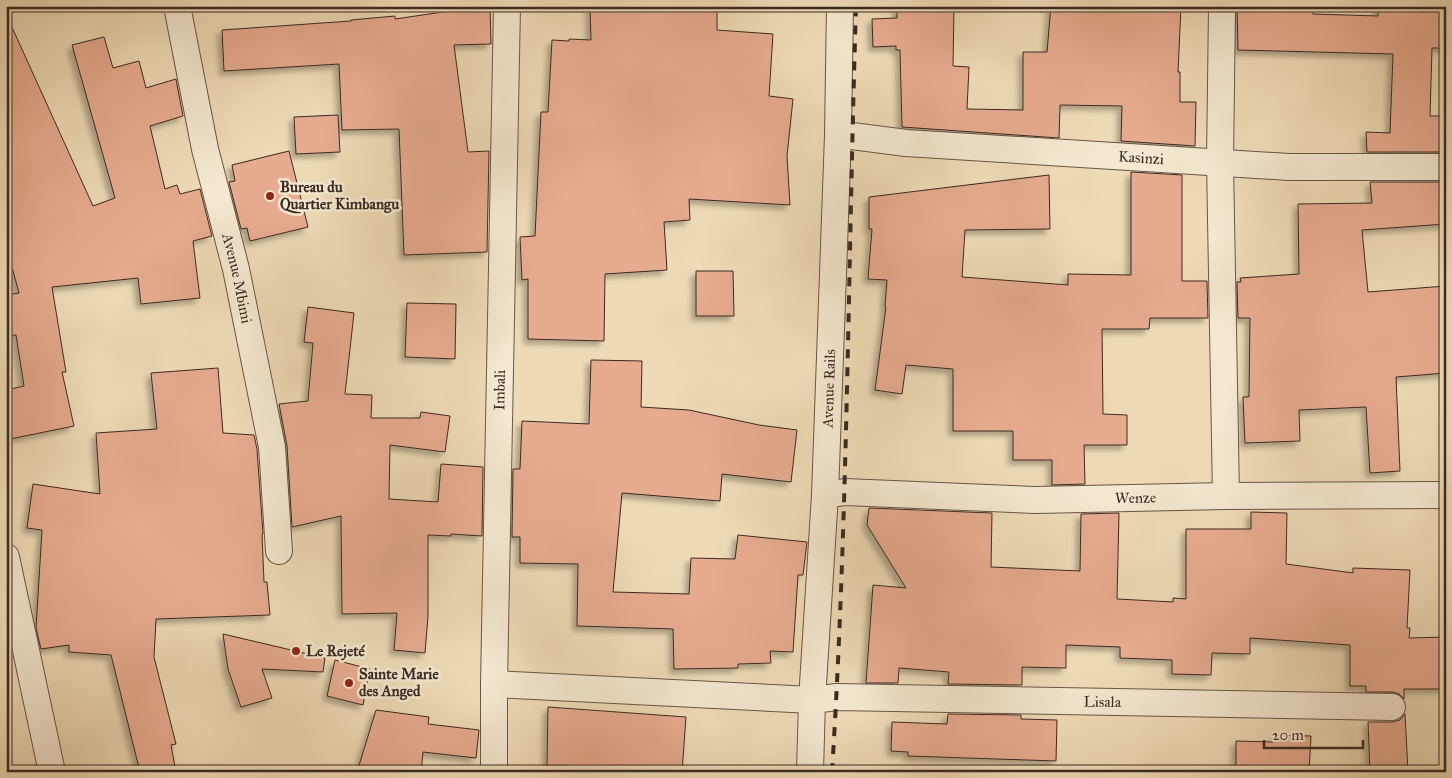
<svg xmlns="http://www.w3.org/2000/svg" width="1452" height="778" font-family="'IM FELL Great Primer',serif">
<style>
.building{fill:#e7ab8f;stroke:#3b2a23;filter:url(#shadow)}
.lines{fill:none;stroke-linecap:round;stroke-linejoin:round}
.minor-casing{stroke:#685648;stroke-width:28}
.minor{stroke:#f4e8d0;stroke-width:26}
.rail{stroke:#3b2a23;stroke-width:4;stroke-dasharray:9 9;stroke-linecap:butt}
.poi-dot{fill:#8f2418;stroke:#f4e8d0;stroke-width:2}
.labels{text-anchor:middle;stroke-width:5;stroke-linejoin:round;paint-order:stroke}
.street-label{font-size:15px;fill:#3b2a23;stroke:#f4e8d0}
.poi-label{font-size:15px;font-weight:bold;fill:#3b2a23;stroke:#f4e8d0;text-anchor:start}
</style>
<defs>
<filter id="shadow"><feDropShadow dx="-4.5" dy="4.5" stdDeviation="2.5" flood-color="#0004"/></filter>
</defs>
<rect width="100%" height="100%" fill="#eedbb6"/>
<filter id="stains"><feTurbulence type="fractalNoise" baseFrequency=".004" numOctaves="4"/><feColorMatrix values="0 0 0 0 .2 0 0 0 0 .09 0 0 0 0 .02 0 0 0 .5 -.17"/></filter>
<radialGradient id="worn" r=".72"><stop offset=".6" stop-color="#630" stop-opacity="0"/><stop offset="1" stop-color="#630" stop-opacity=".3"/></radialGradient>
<path class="building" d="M484,6H490L491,44L454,45L468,152L489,151L487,252L404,255L399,129L342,130L339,64L224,71L222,30L351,21V20L395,16V19Z
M590,6H717V30L773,34L769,96L793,99L787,156L790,205L689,199L690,220L664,222L667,270L605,274L604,341L528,339V279L522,280L520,237L535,236L541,112H548L552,40L569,41V39L591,40Z
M897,6H954L953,66L969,67L967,109L1023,110V52H1047L1051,6H1181L1178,72H1180V102H1196L1195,146L1121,141L1122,106L1060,105L1059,138L902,127L900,50H896V46L873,47L872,19L897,18Z
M1237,6H1313V14L1378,16V6H1422L1421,12L1446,11V48H1432L1430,116H1446V152H1367L1366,132L1390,133L1393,54L1238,50Z
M6,14L93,206L115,198L72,45L104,37L113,68L139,61L146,88L176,79L183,116L150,126L165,189L177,185L180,194L200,189L212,236L193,241L200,298L141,304L138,278L52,287L66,372H62L74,426L10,439L6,423V390L24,386L16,335L6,336V295L19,293L6,245Z
M338,115L340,152L296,154L294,117Z
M289,151L308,227L250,241L247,228L241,229L229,182L235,181L232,165Z
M1131,172L1182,175V281H1207L1208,318H1150L1149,329H1102L1103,414L1127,415V445H1084L1085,484L1052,485V460H1013V431H953V369L906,365L902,394L875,390L886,307H885L887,280L868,279L872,229H869V197L1049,175L1050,229L965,230L962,277L1068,285V274L1131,275Z
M1370,182H1446V224L1362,230L1368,292L1446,286V373L1396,377L1400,471L1370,473L1366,407L1299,410L1300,441L1245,443L1243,397H1249L1250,318H1238L1237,282H1241L1240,278L1299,274L1298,204L1372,203Z
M696,271H733L734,316H696Z
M407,303L456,304L455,359L405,357Z
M308,307L354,313L345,394L372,395L371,418H420L421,412L450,416L445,452L390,445L389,499L438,502L441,464L483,467L482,536L451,534V536L428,535V616L425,653L394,650L397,613L342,614L341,516L292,527L287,446L279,404L308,401L313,343L304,342Z
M591,360L642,361L641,407L689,410L759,425L797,430L791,482L722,474L720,501L622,493L613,592L689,594L691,558L735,559L738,535L807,542L803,575H798L793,652L770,651L771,663L738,664V668L674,669L673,629L577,626L578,564L520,563V537H512L513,469H520L522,421L589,424Z
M218,368L223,433L254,435L257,449L263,534H262L264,582H267L270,615L156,619L154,657L176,744L171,745L176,772H140L111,655L69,652V645L41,649L36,628L42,530L27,528L33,484L100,494L96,433L157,429L151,373Z
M869,508L992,513L991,567L1080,571L1081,514L1119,513L1117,599L1173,602V598L1186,599V529H1251V512L1287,513L1286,564L1353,573V568L1410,570L1407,628H1410L1409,638L1446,637V689H1404V699L1399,694L1393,692H1366V686H1350V645L1250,638V654L1212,653L1211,675L1172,674V660L1120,658V647L1066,645V668L1022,667V685L948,684L949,672L899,668L898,683H866L873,585L906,588L867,525Z
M223,634L325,658L323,672L262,669L272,698L241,707L228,669Z
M335,660L370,669L363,705L327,696Z
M548,707L686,717L682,772H566L567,766H547Z
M376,710L429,717L428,724L479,730L476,758L423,752L421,772H357Z
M948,714L1021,715V719L1057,720L1056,761L908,756V752L891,751L892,722L947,724Z
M1405,714L1408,772H1370L1368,722H1392L1400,720Z
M1275,735L1311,736L1309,772H1236V741L1274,742Z"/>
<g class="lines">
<g class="minor-casing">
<g id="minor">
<path id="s1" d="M177,6L205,149L236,269L272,447L279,551"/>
<path d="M1222,6L1220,162L1226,496"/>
<path id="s2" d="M838,135L852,136L906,143L1289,167H1446"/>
<path id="s3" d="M825,495L845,492L1035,500L1226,496L1446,495"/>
<path d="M6,557L52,772"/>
<path id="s4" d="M494,684L812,700L837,697L1392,707"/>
<path id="s5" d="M494,772V684L507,6"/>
<path id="s6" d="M810,772L812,700L825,495L838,135L840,6"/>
</g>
</g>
<use href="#minor" class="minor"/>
<path class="rail" d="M832,772C848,517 848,261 856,6"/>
</g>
<g class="poi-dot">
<circle cx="270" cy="196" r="5"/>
<circle cx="296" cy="651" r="5"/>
<circle cx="349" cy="683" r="5"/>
</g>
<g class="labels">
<g class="street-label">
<text dy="5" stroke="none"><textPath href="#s2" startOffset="304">Kasinzi</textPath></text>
<text dy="5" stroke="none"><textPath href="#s1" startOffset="279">Avenue Mbimi</textPath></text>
<text dy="5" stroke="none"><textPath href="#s5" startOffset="382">Imbali</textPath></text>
<text dy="5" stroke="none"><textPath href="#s6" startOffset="384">Avenue Rails</textPath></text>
<text dy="5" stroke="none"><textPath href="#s3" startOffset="311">Wenze</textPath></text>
<text dy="5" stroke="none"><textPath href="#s4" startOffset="609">Lisala</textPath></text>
</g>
<g class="poi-label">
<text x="280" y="192">Bureau du<tspan x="280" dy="17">Quartier Kimbangu</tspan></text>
<text x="306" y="656">Le Rejeté</text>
<text x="359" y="679">Sainte Marie<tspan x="359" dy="17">des Anged</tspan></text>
</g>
</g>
<rect width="1452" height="778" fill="none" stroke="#eedbb6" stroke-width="25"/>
<rect x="8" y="8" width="1437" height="763" fill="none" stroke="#3b2a23" stroke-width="2.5"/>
<rect x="12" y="12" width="1427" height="753" fill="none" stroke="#3b2a23"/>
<path d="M1264 740v8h99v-8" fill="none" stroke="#3b2a23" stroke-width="2.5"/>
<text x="1272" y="740" font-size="15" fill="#3b2a23" stroke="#f4e8d0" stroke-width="4" paint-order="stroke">20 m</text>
<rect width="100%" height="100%" filter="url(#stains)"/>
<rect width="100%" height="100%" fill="url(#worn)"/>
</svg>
